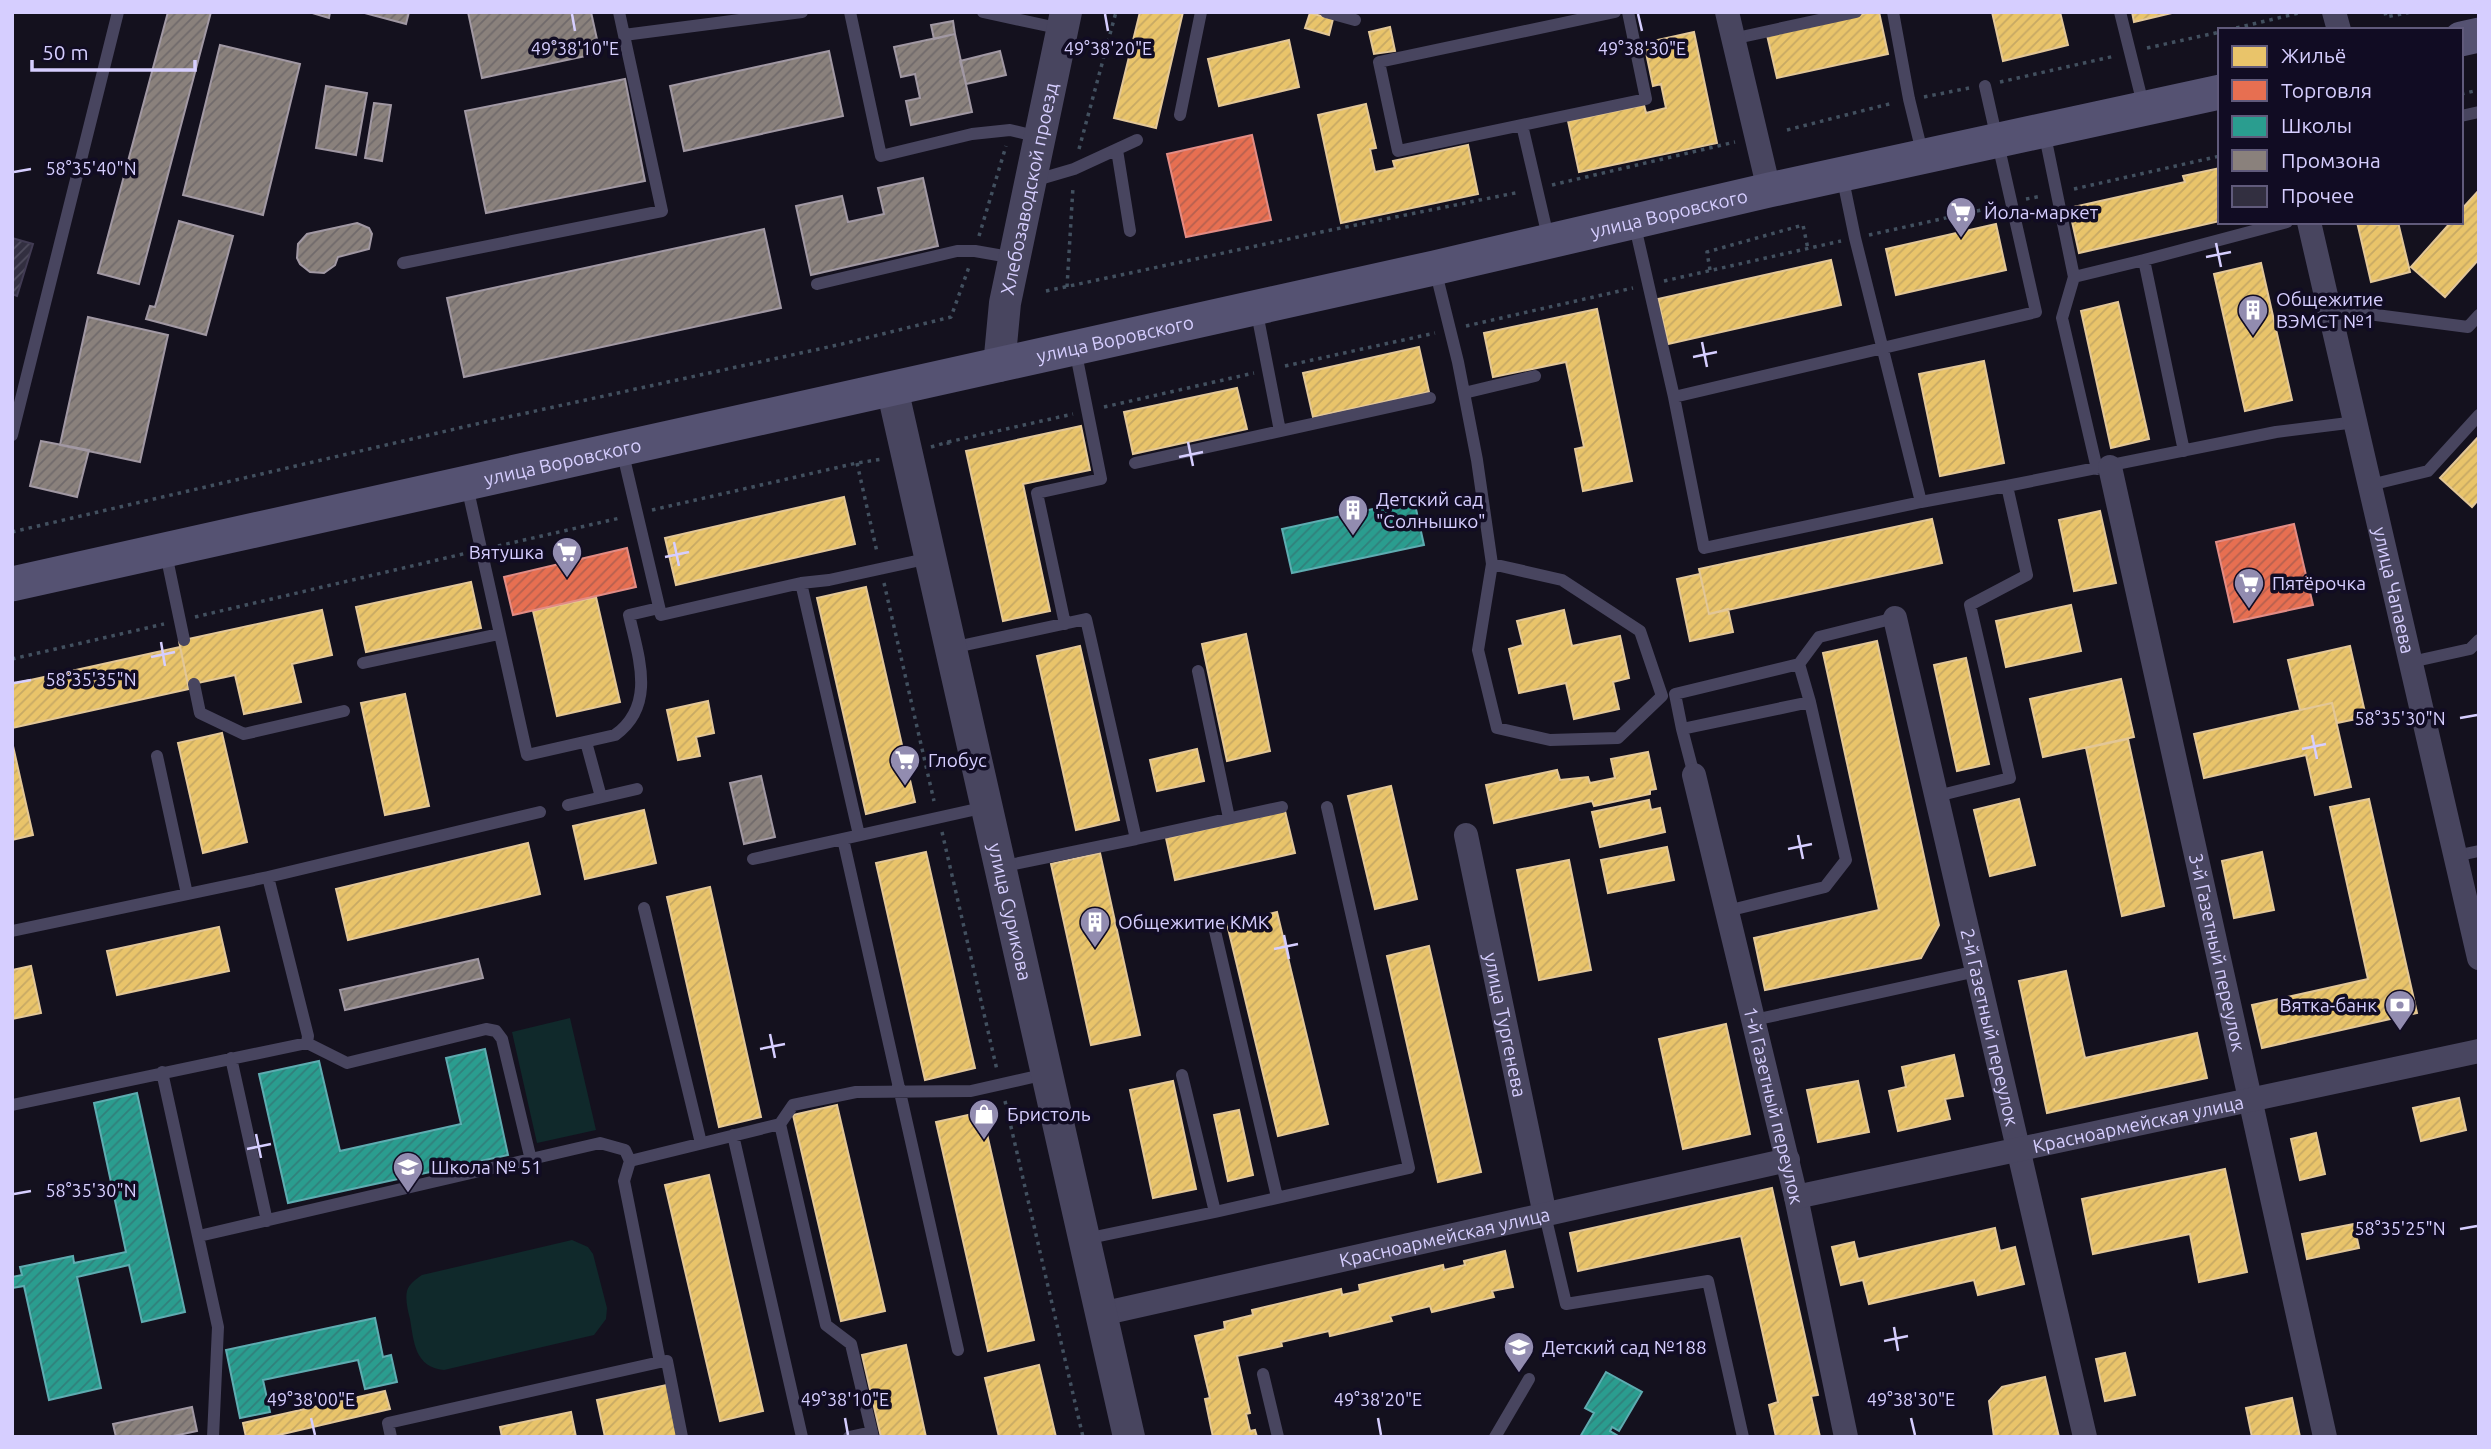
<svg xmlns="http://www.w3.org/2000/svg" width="2491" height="1449" font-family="Ubuntu,sans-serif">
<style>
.grass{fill:#10292b}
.homes{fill:url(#homes-hatch);stroke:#e3c797;stroke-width:2}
.shops{fill:url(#shops-hatch);stroke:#e28c85;stroke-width:2}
.schools{fill:url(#schools-hatch);stroke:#5eacb1;stroke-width:2}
.industry{fill:url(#industry-hatch);stroke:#a198a3;stroke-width:2}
.building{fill:url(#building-hatch);stroke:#413b53;stroke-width:2}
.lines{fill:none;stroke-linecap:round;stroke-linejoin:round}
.path{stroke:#42505f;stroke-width:3.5;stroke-dasharray:3.5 5;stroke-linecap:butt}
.service{stroke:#48455f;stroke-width:12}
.minor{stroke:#48455f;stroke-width:24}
.tertiary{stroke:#48455f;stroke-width:32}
.secondary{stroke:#555272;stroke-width:35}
.ticks{fill:none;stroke:#d6ceff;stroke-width:2.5}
.labels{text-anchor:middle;stroke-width:7;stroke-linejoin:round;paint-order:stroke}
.street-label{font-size:19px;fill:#d6ceff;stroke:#110c23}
.poi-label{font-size:19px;fill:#d6ceff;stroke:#110c23;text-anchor:start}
.ticks-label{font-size:18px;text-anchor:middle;fill:#d6ceff;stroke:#110c23;stroke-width:7;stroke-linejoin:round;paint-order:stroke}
</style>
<defs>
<pattern id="homes-hatch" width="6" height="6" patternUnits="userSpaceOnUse" patternTransform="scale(1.75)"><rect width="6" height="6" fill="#e9c46a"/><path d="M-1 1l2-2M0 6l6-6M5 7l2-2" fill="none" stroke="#c7a964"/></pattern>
<pattern id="shops-hatch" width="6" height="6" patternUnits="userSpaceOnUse" patternTransform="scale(1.75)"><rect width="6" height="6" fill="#e76f51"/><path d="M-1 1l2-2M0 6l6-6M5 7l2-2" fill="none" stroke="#b56050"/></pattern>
<pattern id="schools-hatch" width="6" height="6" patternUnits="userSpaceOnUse" patternTransform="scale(1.75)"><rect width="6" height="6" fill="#2a9d8f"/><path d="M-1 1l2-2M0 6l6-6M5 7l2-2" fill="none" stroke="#31807b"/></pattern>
<pattern id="industry-hatch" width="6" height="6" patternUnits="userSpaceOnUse" patternTransform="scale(1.75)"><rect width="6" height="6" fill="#8a817c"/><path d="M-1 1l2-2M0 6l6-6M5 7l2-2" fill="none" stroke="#706a6b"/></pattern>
<pattern id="building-hatch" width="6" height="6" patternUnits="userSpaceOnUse" patternTransform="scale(1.75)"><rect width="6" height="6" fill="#322f40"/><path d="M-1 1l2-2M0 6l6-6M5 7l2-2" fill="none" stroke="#4f4c5d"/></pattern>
</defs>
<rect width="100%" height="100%" fill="#14111e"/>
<path class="grass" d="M570,1018L596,1130L537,1143L512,1032Z
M572,1240L588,1247L593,1254L607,1308L606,1319L594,1335L444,1370C415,1367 414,1343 410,1319C408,1311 405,1300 407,1291C409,1284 416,1279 422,1275Z"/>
<path class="homes" d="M1140,12H1183L1156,128L1114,118Z
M1871,12H1879L1888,54L1777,78L1767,35Z
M1992,12H2060L2068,45L2003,61Z
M2132,12H2176L2134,22Z
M1310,13L1333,19L1329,35L1305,28Z
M1390,27L1395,51L1374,54L1369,32Z
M1694,32L1717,143L1579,172L1568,121L1644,105L1646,113L1666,108L1661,84L1653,86L1644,43Z
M1289,40L1299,87L1219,106L1208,59Z
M1366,104L1376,148L1370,149L1375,172L1395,168L1393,161L1468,145L1478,194L1341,223L1318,115Z
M2220,168V221L2079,253L2069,208L2185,182L2183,176Z
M2479,190V259L2445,297L2411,267L2451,222H2461V210Z
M2357,222L2378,225L2398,222L2410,272L2371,282Z
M1996,224L2006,270L1896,295L1886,249Z
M1831,260L1841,305L1668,344L1658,299Z
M2261,263L2292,400L2245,411L2214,274Z
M2118,302L2149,439L2111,448L2081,311Z
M1597,309L1632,481L1583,491L1575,449L1584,447L1566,362L1493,377L1484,333Z
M1419,347L1429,392L1313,417L1303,373Z
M1984,361L2004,463L1940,476L1919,374Z
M1237,388L1247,429L1133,454L1124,412Z
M1081,426L1090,470L1023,484L1050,611L1003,621L966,451Z
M2479,436V499L2472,507L2440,478Z
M844,497L855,544L676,585L665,538Z
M2100,511L2116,583L2074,591L2059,520Z
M1932,519L1942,563L1709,614L1699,569Z
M1700,574L1709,614L1728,609L1733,632L1690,641L1677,579Z
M471,582L481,628L366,652L356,607Z
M866,587L915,802L866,814L817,598Z
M596,597L620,702L557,716L533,611Z
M2071,605L2081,651L2006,667L1996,621Z
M322,610L332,655L292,664L301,702L244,714L235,675L188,685L179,641Z
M1564,610L1572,646L1620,636L1629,678L1613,682L1619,709L1574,719L1566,683L1519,693L1509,649L1523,645L1517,621Z
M1246,634L1270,751L1227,761L1202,644Z
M1877,641L1939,925L1921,958L1765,990L1754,938L1879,910L1823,653Z
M1080,646L1119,820L1076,830L1037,656Z
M2350,646L2366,717L2337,723L2332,703L2300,710L2288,660Z
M180,647L189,689L12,728V684Z
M1966,658L1989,764L1957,771L1934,665Z
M2121,679L2134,737L2043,757L2030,699Z
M405,694L429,806L385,815L361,703Z
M708,701L714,733L696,737L700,756L678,760L667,710Z
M2332,703L2351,787L2315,795L2306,755L2204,778L2194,734Z
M222,733L247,842L203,853L178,743Z
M2128,739L2164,906L2122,916L2086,748Z
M13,746L33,835L12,840V746Z
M1197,749L1204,781L1157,791L1150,760Z
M1648,752L1656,789L1650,790V794L1594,806L1592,801L1494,823L1486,785L1557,770L1560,780L1588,777L1590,783L1615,778L1611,759Z
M1391,786L1417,899L1375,909L1348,796Z
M2019,799L2035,865L1990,876L1974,810Z
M2369,799L2417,1013L2262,1048L2252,1005L2368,979L2330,807Z
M1649,800L1651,810L1660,808L1665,832L1600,847L1592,812Z
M644,810L656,863L585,879L573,826Z
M1285,811L1295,853L1175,880L1166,838Z
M528,843L540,894L348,940L336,889Z
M1667,847L1674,880L1608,893L1601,860Z
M926,852L975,1068L925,1080L876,863Z
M2262,852L2274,910L2234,918L2222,861Z
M1100,853L1140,1035L1091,1045L1051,864Z
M1569,860L1591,970L1539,980L1517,870Z
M710,887L761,1117L719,1127L667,897Z
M1277,912L1328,1124L1278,1136L1227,924Z
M219,927L229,971L117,995L107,951Z
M1429,946L1481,1172L1438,1182L1387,956Z
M31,966L41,1013L12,1019V970Z
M2066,971L2085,1058L2197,1033L2207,1078L2047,1113L2019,981Z
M1726,1024L1750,1134L1683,1149L1659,1039Z
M1954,1055L1963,1096L1945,1099L1950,1119L1898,1131L1889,1091L1906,1087L1902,1067Z
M1173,1081L1196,1189L1153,1198L1130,1090Z
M1858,1081L1869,1132L1818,1142L1807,1090Z
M2459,1098L2466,1130L2421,1141L2413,1108Z
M837,1105L885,1311L841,1321L793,1115Z
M1239,1110L1253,1175L1228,1181L1214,1115Z
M982,1112L1034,1340L988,1351L936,1122Z
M2316,1133L2325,1174L2300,1180L2291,1139Z
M2225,1169L2247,1272L2199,1282L2190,1234L2093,1254L2082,1199Z
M709,1175L763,1411L720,1421L665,1185Z
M1772,1188L1818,1395L1811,1396L1820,1437H1776L1769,1405L1778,1402L1741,1236L1578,1271L1570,1233Z
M2354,1224L2359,1248L2307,1259L2302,1234Z
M1995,1228L2000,1251L2015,1247L2024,1284L1978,1295L1974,1280L1869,1304L1863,1280L1841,1285L1832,1247L1854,1242L1858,1259Z
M1505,1251L1513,1287L1492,1291L1494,1297L1432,1312L1430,1306L1390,1316L1392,1321L1330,1336L1329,1331L1281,1342L1282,1346L1237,1356L1250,1413L1246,1414L1250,1431L1255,1430L1257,1437H1213L1205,1399L1210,1398L1195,1336L1225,1329L1224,1322L1253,1315L1252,1310L1341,1289L1342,1295L1360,1291L1359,1285L1443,1265L1444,1270L1465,1265L1464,1261Z
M906,1345L926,1437H881L862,1355Z
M2125,1353L2135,1395L2105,1401L2096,1359Z
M1039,1365L1056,1437H999L985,1378Z
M2045,1377L2059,1437H1994L1989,1401L2002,1387Z
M667,1385L678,1437H605L597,1400Z
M385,1391L390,1409L270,1437H246L243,1423Z
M2292,1398L2300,1437H2252L2246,1408Z
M571,1412L576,1437H502L500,1427Z"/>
<path class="shops" d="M1252,135L1271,220L1186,237L1167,154Z
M2294,524L2313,605L2234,622L2216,542Z
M627,548L636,587L513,615L504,577Z"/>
<path class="schools" d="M1414,500L1424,545L1292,573L1282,529Z
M485,1049L508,1155L288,1203L259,1074L319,1061L340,1151L461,1124L446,1058Z
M137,1093L185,1312L142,1322L129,1265L77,1277L101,1388L49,1400L24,1286L12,1288V1277L22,1275L20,1267L73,1256L74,1263L126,1252L94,1103Z
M375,1318L383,1357L391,1355L397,1382L365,1389L358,1360L263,1380L270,1412L240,1418L226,1350Z
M1606,1372L1642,1392L1619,1431L1612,1427L1610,1431L1620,1437H1580L1594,1413L1585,1408Z"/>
<path class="industry" d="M168,12H211L139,284L98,273Z
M309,12H330L329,18Z
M361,12H409L406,24Z
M468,12H591L600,53L482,78Z
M953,21L955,34L934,39L931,25Z
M955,34L972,112L911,125L906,101L920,98L915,74L901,77L894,47Z
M220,45L300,64L263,215L183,195Z
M829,51L843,116L684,151L670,86Z
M1000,51L1006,75L966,84L960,61Z
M625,79L645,181L486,213L465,111Z
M326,86L367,93L356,155L316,148Z
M374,103L391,105L382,161L365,158Z
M923,178L938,246L811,275L796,206L842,196L848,222L884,214L878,188Z
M179,221L233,236L206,335L146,319L150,306L155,307Z
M357,223L369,228L372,234L369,249L338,257L335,265L324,273L310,272L300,264L297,258L298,244L307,234Z
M764,229L781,308L464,377L447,298Z
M88,317L168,335L140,462L60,445Z
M41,441L89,450L77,497L30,486Z
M761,776L775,837L744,844L730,783Z
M478,959L483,978L345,1010L340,990Z
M192,1407L197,1431L169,1437H116L113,1424Z"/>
<path class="building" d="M12,238L33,244L17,296L12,294Z"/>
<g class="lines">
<path class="path" d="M2385,12L2386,17L2411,12
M2228,30L2303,12
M2147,48L2220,32
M2000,82L2115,56
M2461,94L2479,90
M1924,97L1969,88
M1787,130L1893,103
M1079,149L1116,12
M1552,185L1735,142
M2074,189L2220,156
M2026,199L2042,196
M1869,235L1995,207
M979,236L1006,146
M1710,270L1707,252L1803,225L1808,249
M1664,281L1841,241
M1067,287L1073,187
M1046,291L1326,231L1520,192
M1466,326L1633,288
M1285,366L1435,333
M1104,407L1254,373
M948,442L1073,414
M931,447L948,442L949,447
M857,463L877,552
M652,510L857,463L883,459
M12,532L485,422L842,344L951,317L969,267
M498,546L620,518
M884,583L934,801
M195,617L467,553
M12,659L164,624
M942,832L997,1070
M1005,1101L1083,1437"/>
<path class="service" d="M850,12L881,156L972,134L1010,130L1039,137
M983,12L1062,29
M1326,12L1355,20
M1615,12L1379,62L1398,151L1646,99L1628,12
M1893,12L1909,99L1923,156
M2120,12L2144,108
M624,35L802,12
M1732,39L1856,12
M1180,115L1201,12
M2461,116L2479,112
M1522,125L1549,241
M2044,131L2074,277L2144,260L2184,451
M1117,150L1130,231
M1842,175L1855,238L1921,502
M1033,181L1074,169L1137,140
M1634,222L1674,397L2036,312L1985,86
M2144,260L2287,222
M403,263L662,211L619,12
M1435,269L1458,362L1477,460L1492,564L1478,650L1497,728L1550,740L1618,738L1662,696L1640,631L1562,580L1492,564
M2074,277L2062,318L2097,469
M817,284L957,251H975L1015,258
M1256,308L1280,431
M2330,309L2468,327L2479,315
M1464,393L1535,376
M1674,397L1704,548L1921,502L2007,486
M12,435L118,12
M622,450L661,615L801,583L829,580L930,558
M1135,463L1430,398
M2370,485L2428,471L2479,415
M467,486L527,755L615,735C657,705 638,656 629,615L659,608
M166,554L184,640
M801,583L859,835
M1065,624L1037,493L1101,479L1075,349
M951,648L1086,619L1136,839L1000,867
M2411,662L2470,649L2479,640
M363,663L499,634
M1799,664L1819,637L1895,618
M1198,671L1229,818
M194,684L200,713L244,734L344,711
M1682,729L1675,694L1799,664L1810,702L1682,729L1694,775
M586,742L601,797
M157,756L187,894
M1937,796L2010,778L1970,605L2027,575L2007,486L2276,432L2356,422
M568,805L637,789
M843,839L958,1350
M1136,839L1282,807
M2455,856L2479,851
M753,859L986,807
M644,908L701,1143
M1727,911L1825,887L1846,860L1810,702
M12,931L268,877
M1215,931L1277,1197
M1754,1020L1977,971
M307,1043L308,1036L268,877L540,812
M231,1058L267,1221
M162,1072L218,1327L213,1437
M12,1105L307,1043L347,1063L486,1029L496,1031L502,1039L531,1160
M733,1135L802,1437
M1215,1212L1409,1168L1327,807
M1545,1215L1566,1304L1708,1281L1743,1437
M199,1236L600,1143L625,1150L630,1161L780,1124
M1085,1239L1215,1212L1182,1075
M660,1362L667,1361L682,1437
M1263,1374L1278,1437
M391,1437L388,1423L660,1362L624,1181L630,1161
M849,1437L872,1432
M873,1437L851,1344L826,1325L780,1124L793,1105L856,1092L971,1091L1046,1074
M1495,1437L1529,1379"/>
<g class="minor">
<path d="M1727,12L1769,190"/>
<path d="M2334,12L2339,30"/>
<path id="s1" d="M2309,222L2479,958"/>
<path id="s2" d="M2110,467L2325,1437"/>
<path id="s3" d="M1895,618L2085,1437"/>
<path id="s4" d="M1694,775L1796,1197L1846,1437"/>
<path id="s5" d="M1466,835L1545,1215"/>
<path id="s6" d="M1796,1197L2479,1051"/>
<path id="s7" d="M1101,1314L1788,1160"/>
</g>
<g class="tertiary">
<path id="s8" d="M999,366L1005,303L1066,12"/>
<path id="s9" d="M892,388L1129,1437"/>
</g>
<g class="secondary">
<path d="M2461,39L2479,35"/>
<path id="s10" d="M12,584L1434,268L1769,190L2220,92"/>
</g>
</g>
<path class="ticks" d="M572,14L575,31M1105,14L1108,31M1638,14L1642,31M14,172L31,169M2216,243L2221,267M2206,257L2231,252M1702,342L1707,367M1693,357L1717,352M1188,442L1193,466M1179,457L1203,452M674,542L679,566M665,557L689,552M161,642L165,666M151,657L175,652M14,683L31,680M2460,718L2477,715M2312,735L2317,759M2302,749L2326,744M1798,835L1803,859M1788,849L1812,844M1284,935L1289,959M1274,949L1298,944M770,1034L775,1058M760,1049L785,1044M256,1134L261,1158M247,1149L271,1144M14,1194L31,1191M2460,1229L2477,1226M1894,1327L1898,1351M1884,1341L1908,1336M311,1418L315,1435M845,1418L848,1435M1378,1418L1381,1435M1911,1418L1915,1435"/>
<defs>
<g id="supermarket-pin" transform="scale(1.575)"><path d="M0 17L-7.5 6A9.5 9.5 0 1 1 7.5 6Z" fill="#928cb0" stroke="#110c23"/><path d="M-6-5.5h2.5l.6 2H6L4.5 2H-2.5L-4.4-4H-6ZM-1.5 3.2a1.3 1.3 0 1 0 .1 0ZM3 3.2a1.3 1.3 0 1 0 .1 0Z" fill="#fff"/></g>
<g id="building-pin" transform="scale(1.575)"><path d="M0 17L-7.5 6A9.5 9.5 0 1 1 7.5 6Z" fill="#928cb0" stroke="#110c23"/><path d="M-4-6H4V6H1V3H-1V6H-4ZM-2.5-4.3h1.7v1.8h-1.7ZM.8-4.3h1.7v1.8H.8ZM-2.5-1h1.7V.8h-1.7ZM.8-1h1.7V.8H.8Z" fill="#fff"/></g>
<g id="bank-pin" transform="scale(1.575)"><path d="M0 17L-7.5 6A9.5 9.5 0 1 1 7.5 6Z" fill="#928cb0" stroke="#110c23"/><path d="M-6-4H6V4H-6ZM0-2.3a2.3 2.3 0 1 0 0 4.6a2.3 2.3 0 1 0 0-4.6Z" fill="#fff"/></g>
<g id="shop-pin" transform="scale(1.575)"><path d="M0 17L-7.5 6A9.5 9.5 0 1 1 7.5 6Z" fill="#928cb0" stroke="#110c23"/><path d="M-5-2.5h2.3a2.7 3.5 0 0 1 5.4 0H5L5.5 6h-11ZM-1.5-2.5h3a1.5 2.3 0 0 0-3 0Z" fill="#fff"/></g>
<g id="school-pin" transform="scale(1.575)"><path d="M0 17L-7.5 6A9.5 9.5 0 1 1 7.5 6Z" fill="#928cb0" stroke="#110c23"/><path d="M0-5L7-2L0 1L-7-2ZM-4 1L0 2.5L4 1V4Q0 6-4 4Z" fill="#fff"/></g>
</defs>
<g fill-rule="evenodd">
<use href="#supermarket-pin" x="1961" y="212"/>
<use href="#building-pin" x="2253" y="310"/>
<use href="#building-pin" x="1353" y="510"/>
<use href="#supermarket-pin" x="567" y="552"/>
<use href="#supermarket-pin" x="2249" y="583"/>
<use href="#supermarket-pin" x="905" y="760"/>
<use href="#building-pin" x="1095" y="922"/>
<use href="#bank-pin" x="2400" y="1005"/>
<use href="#shop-pin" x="984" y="1114"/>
<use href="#school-pin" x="408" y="1167"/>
<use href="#school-pin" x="1519" y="1347"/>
</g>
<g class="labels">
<g class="street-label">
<text dy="7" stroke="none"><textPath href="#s8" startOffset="180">Хлебозаводской проезд</textPath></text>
<text dy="7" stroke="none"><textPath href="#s10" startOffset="1698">улица Воровского</textPath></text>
<text dy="7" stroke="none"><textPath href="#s10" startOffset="1130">улица Воровского</textPath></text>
<text dy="7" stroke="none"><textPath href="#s10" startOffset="564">улица Воровского</textPath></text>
<text dy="7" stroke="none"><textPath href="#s1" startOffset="378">улица Чапаева</textPath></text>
<text dy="7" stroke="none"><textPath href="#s9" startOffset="537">улица Сурикова</textPath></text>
<text dy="7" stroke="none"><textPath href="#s2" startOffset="497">3-й Газетный переулок</textPath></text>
<text dy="7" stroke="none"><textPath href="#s5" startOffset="194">улица Тургенева</textPath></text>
<text dy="7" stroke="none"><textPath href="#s3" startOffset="420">2-й Газетный переулок</textPath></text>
<text dy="7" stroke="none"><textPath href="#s4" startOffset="340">1-й Газетный переулок</textPath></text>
<text dy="7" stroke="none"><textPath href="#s6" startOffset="350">Красноармейская улица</textPath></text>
<text dy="7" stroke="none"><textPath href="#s7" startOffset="352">Красноармейская улица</textPath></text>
</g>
<g class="poi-label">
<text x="1984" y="219">Йола-маркет</text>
<text x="2276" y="306">Общежитие<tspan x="2276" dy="22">ВЭМСТ №1</tspan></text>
<text x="1376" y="506">Детский сад<tspan x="1376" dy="22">"Солнышко"</tspan></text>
<text x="544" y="559" text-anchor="end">Вятушка</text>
<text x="2272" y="590">Пятёрочка</text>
<text x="928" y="767">Глобус</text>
<text x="1118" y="929">Общежитие КМК</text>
<text x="2377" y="1012" text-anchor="end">Вятка-банк</text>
<text x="1007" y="1121">Бристоль</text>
<text x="431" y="1174">Школа № 51</text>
<text x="1542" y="1354">Детский сад №188</text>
</g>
</g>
<g class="ticks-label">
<text x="575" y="55">49°38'10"E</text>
<text x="1108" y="55">49°38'20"E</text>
<text x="1642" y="55">49°38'30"E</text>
<text x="91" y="175">58°35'40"N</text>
<text x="91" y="686">58°35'35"N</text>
<text x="2400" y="725">58°35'30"N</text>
<text x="91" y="1197">58°35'30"N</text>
<text x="2400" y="1235">58°35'25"N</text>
<text x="311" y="1406">49°38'00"E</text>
<text x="845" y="1406">49°38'10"E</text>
<text x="1378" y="1406">49°38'20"E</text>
<text x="1911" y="1406">49°38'30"E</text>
</g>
<rect width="2491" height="1449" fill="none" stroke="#d6ceff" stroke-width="28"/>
<rect x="2218" y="28" width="245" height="196" fill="#110c23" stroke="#605a7b" stroke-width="2"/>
<rect x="2232" y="46" width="35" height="21" fill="#e9c46a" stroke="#605a7b" stroke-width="2"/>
<text x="2281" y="63" font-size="21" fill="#d6ceff">Жильё</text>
<rect x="2232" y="80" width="35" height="21" fill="#e76f51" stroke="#605a7b" stroke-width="2"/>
<text x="2281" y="98" font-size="21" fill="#d6ceff">Торговля</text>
<rect x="2232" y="116" width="35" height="21" fill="#2a9d8f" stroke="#605a7b" stroke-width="2"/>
<text x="2281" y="133" font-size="21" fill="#d6ceff">Школы</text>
<rect x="2232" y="150" width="35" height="21" fill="#8a817c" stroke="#605a7b" stroke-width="2"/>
<text x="2281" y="168" font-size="21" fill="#d6ceff">Промзона</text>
<rect x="2232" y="186" width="35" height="21" fill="#322f40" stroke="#605a7b" stroke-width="2"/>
<text x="2281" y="203" font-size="21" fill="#d6ceff">Прочее</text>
<path d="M32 60v10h163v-10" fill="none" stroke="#d6ceff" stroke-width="3.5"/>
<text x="42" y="60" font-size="21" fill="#d6ceff" stroke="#110c23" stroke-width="5" paint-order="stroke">50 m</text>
</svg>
